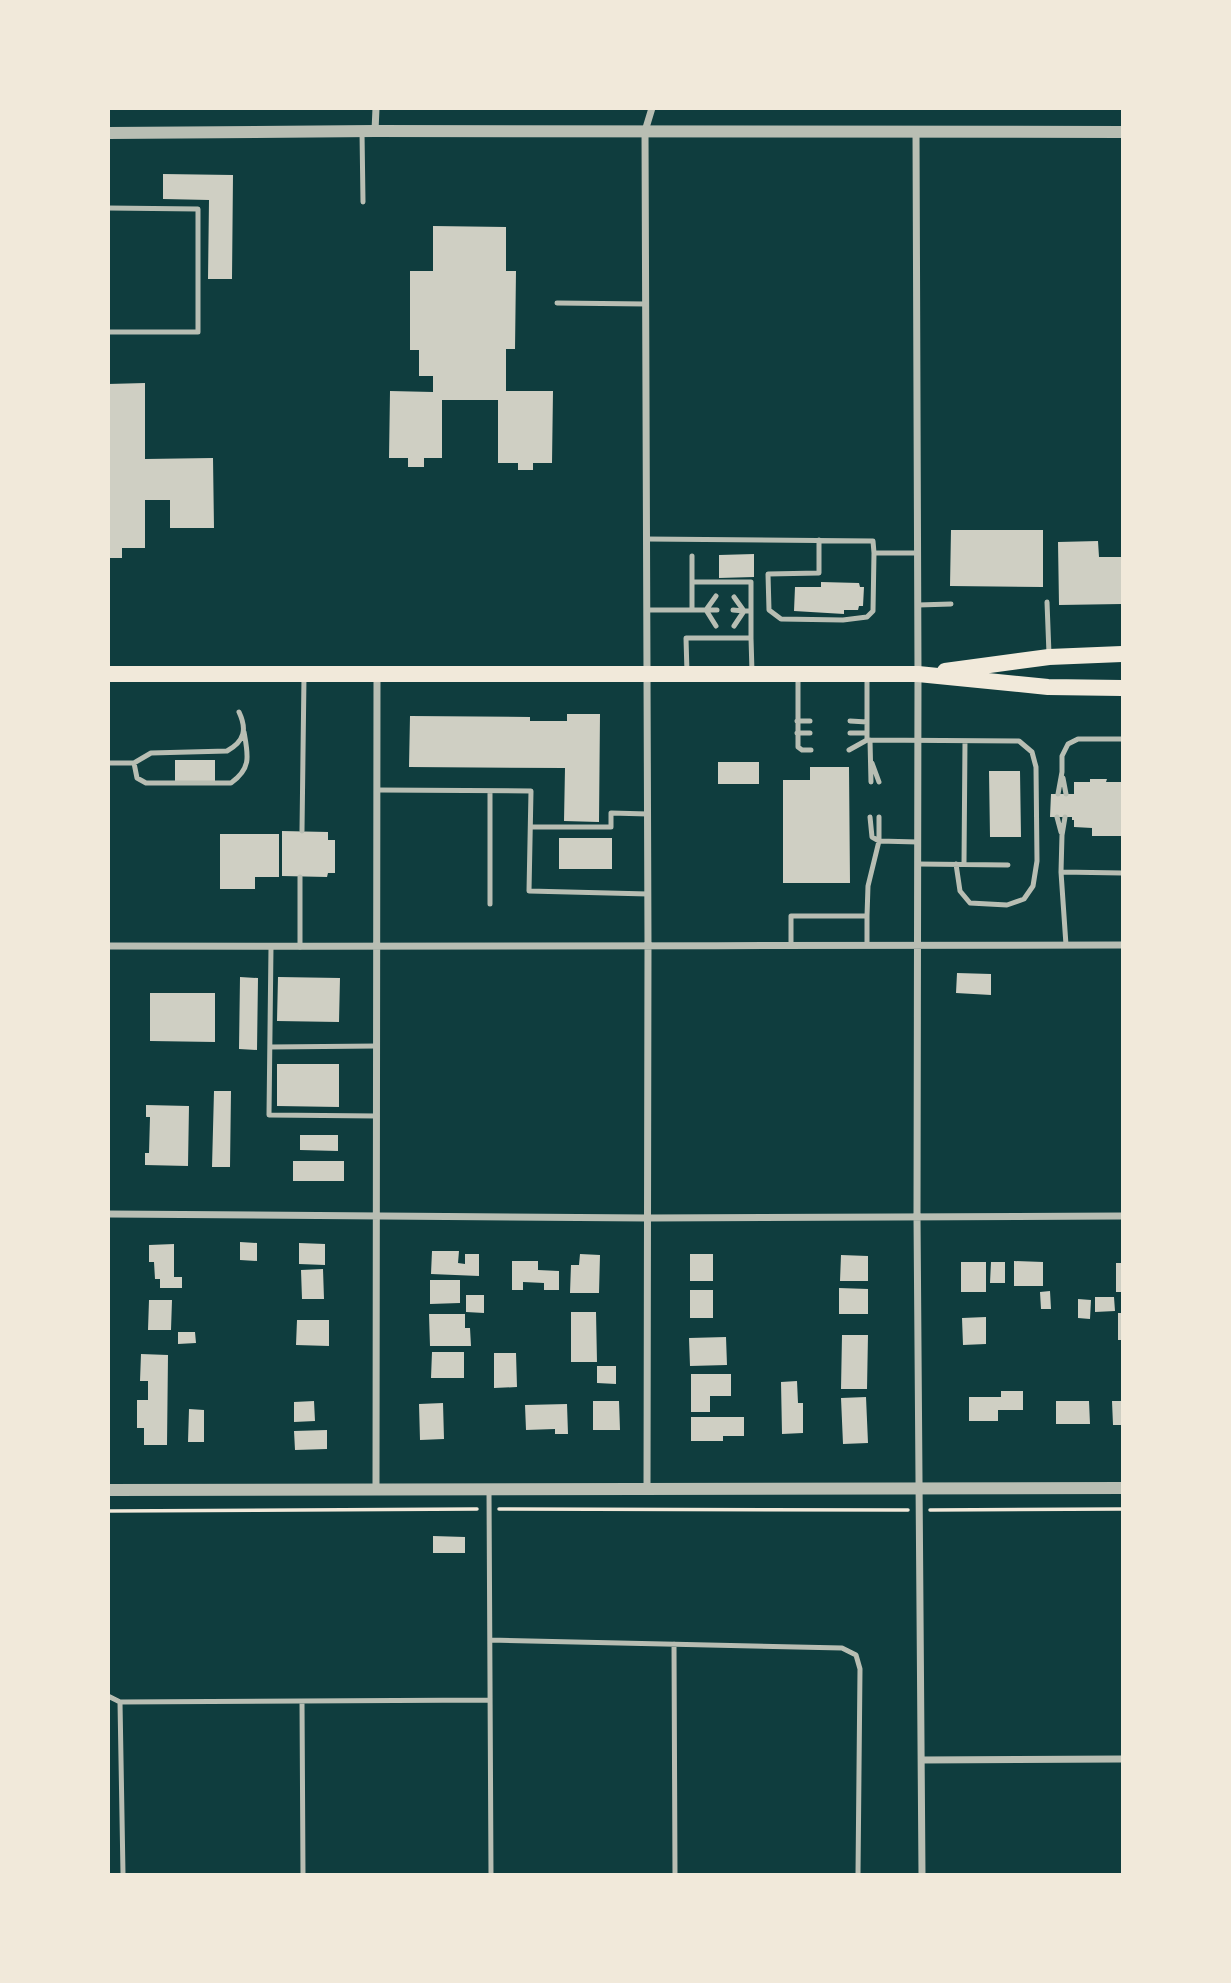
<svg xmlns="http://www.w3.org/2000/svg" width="1231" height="1983" font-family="Manrope,sans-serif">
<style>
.building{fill:#cfcfc3}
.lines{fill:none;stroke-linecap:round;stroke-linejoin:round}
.path{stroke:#f1e9da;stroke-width:3.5}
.service{stroke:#b8beb3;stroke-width:5}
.minor{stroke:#b8beb3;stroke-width:7}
.tertiary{stroke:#b8beb3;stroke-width:12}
.primary{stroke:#f1e9da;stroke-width:16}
</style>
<rect width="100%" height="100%" fill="#0f3d3e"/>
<path class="building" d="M163,174L233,175L232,279H208L209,200L163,199Z
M433,226L506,227V271H516L515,349H506V391H553L552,463H533V470H518V463H498V400H442V458H424V467H408V458H389L390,391L433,392V376H419V350H410V271H433Z
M145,383V459L213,458L214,528H170V500H145V548H122V558H108V384Z
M951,530H1043V587L950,586Z
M1098,541L1099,557H1122V604L1059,605L1058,542Z
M754,554V577L719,578V555Z
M821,582L859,583L860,587H864L863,606H859L858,610H844V614L794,611L795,587H821Z
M567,714H600L599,822L564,821L565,768L409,767L410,716L530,717V721H567Z
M175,760H215V781H175Z
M718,762H759V784H718Z
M810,767H849L850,883H783V780H810Z
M989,771H1020L1021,837H990Z
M1090,779H1107L1106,782H1122V836H1092V828L1074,827V820H1072V817H1050L1051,794H1074V782H1090Z
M282,831L328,832V840H335V873H328L327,877L282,876Z
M220,834H279V877H255V889H220Z
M559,838H612V869H559Z
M957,973L991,974V995L956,993Z
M240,977L258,978L257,1050L239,1049Z
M278,977L340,978L339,1022L277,1021Z
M150,993H215V1042L150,1041Z
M277,1064H339V1107L277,1106Z
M214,1091H231L230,1167H212Z
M146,1105L189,1106L188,1166L145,1165V1153H149L150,1117H146Z
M300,1135H338V1151L300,1150Z
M293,1161H344V1181H293Z
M240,1242L257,1243V1261L240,1260Z
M299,1243L325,1244V1265L299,1264Z
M174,1244V1277H182V1288H160V1279H155L154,1262H149V1245Z
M432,1251H459L458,1263L465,1264V1254H479V1276L431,1274Z
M580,1254L600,1255L599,1293H570L571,1265H579Z
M690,1254H713V1281H690Z
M841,1255L868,1256V1281H840Z
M512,1261H538V1270L559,1271V1290H544V1283L523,1282V1290H512Z
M1014,1261L1043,1262V1286H1014Z
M961,1262H986V1292H961Z
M991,1262H1005V1283H990Z
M1116,1263H1122V1292H1116Z
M323,1269L324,1299H302L301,1270Z
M430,1280H460V1303L430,1304Z
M839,1288L868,1289V1314H839Z
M690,1290H713V1318H690Z
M1050,1291L1051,1309H1041L1040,1292Z
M466,1295H484V1313L466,1312Z
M1095,1297H1114L1115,1311L1095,1312Z
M1078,1299L1091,1300L1090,1319L1078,1318Z
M149,1300H172L171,1330H148Z
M571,1312H596L597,1362H571Z
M1118,1313H1122V1340H1118Z
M429,1314H465V1328H470L471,1346H430Z
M986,1317V1344L963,1345L962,1318Z
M297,1320H329V1346L296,1345Z
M178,1332H195L196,1343L178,1344Z
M842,1335H868L867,1389H841Z
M726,1337L727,1365L690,1366L689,1338Z
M432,1352H464V1378H431Z
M494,1353H516L517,1387L494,1388Z
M141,1354L168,1355L167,1445H144V1428H137V1400H148V1381H140Z
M597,1366H616V1384L597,1383Z
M691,1374H731V1396H710V1412H691Z
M797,1381L798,1403H803V1433L782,1434L781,1382Z
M1001,1391H1023V1410H998V1421H969V1397H1001Z
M866,1397L868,1443L843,1444L841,1398Z
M314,1401L315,1421L294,1422V1402Z
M593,1401H619L620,1430H593Z
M1056,1401H1089L1090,1424H1056Z
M1112,1401H1122V1425H1113Z
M443,1403L444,1439L420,1440L419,1404Z
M567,1404L568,1434H555V1429L526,1430L525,1405Z
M189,1409L204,1410V1442H188Z
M691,1417H744V1436H723V1441H691Z
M327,1430V1449L295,1450L294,1431Z
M433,1536L465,1537V1553H433Z"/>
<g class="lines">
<path class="path" d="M499,1509L908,1510
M930,1510L1122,1509
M108,1511L477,1509"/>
<path class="service" d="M362,132L363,202
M108,208L198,209V332H108
M557,303L646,304
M646,539L873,541L874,553H918
M819,540V573L768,574L769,610L781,619L843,620L867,617L873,611L874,553
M692,582H751V611
M1047,602L1049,654
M918,605L951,604
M647,610H706L716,596
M692,610V556
M733,610L744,611L734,597
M716,626L706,610H717
M734,626L744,611H751V638
M687,673L686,638H751L752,672
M867,675V740L1019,741L1032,752L1036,767L1037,861L1033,886L1024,899L1007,905L970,903L960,891L956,864
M798,678V747L802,750H811
M797,721H810
M850,721L867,722
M797,733H810
M850,733H867
M870,740L871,782
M849,750L867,740
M108,763H134L151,753L227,751C245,741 247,729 239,712
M134,763L137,778L146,783H231C252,768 248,755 244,732
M872,763L879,782
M1063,778L1066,794
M377,790L531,791L529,891L648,894
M490,791V904
M1058,794L1062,772V756L1068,744L1078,739H1122
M870,817L872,837L879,841L918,842
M1057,817L1061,832
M1065,817L1062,835L1061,872L1122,873
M531,827H611V813L648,814
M302,831L304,677
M918,864L1008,865
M964,864L965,741
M1061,872L1066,945
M867,916L868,886L879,841V817
M791,945V916H867V945
M271,947L269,1115L377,1116
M300,947V877
M270,1047L377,1046
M489,1490L491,1874
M490,1640L842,1648L856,1655L860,1669L858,1874
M674,1644L675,1874
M108,1696L120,1702L490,1700
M302,1701L303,1874
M120,1702L123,1874"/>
<path class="minor" d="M375,131L376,108
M916,131L918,674L917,1216L922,1874
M108,946C446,947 784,945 1122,945
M108,1214L648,1218L1122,1216
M376,1490L377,675
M647,1490L648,945L645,131L652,108
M922,1760L1122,1759"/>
<path class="tertiary" d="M108,133L375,131L1122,132
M108,1490L1122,1488"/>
<path class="primary" d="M945,671L1049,657L1122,654
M108,674H918L1048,687L1122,688"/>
</g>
<rect width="1231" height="1983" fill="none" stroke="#f1e9da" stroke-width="220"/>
</svg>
